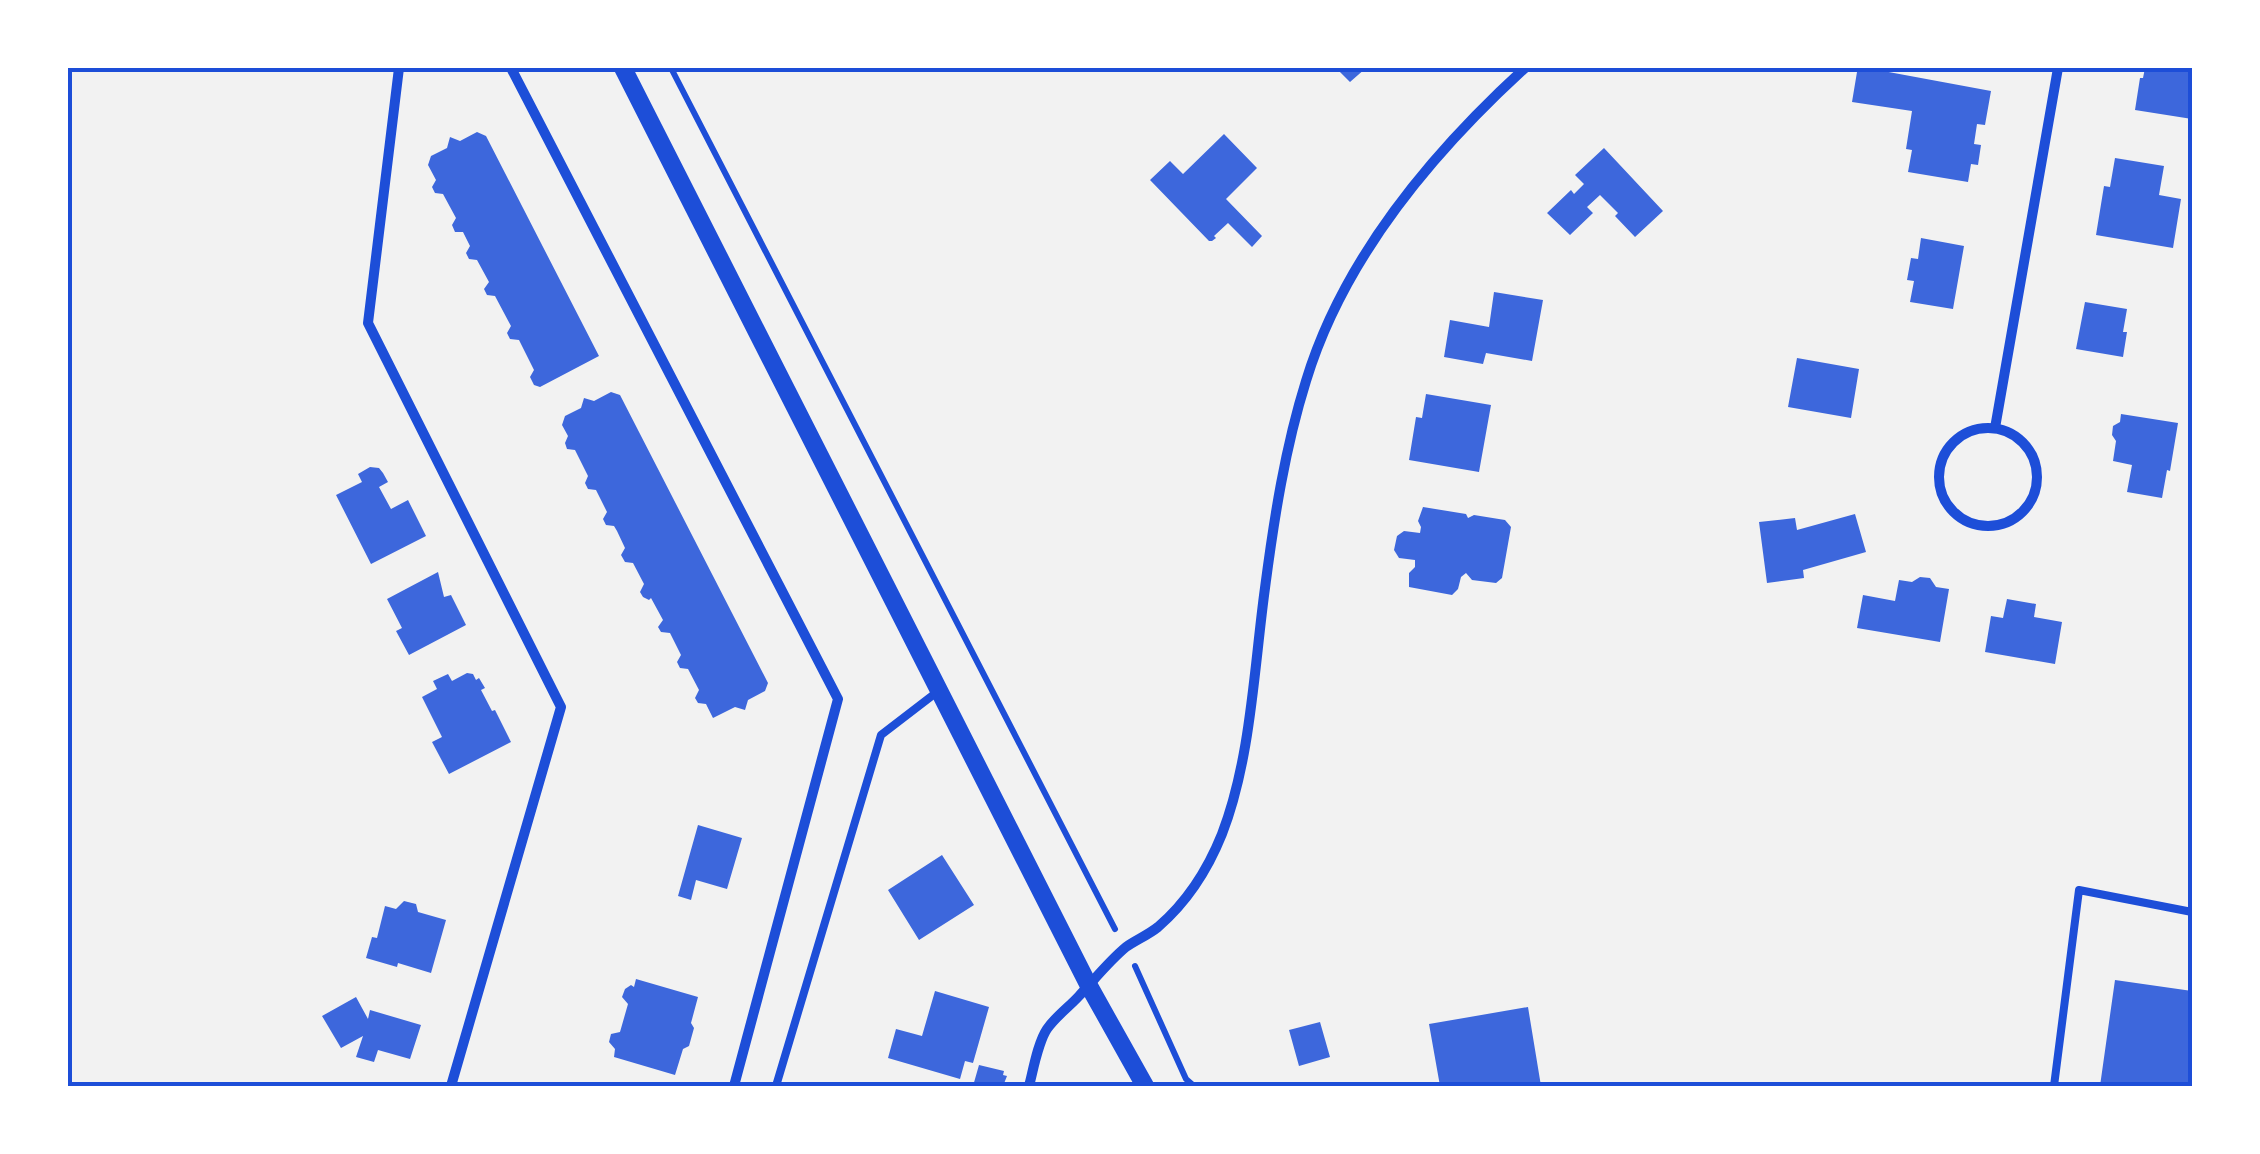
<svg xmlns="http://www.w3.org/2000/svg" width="2260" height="1154" font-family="Barlow,sans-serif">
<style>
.building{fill:#3d67dc}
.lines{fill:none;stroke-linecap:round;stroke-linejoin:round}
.path{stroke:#1d4ed8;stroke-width:6}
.service{stroke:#1d4ed8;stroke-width:8}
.minor{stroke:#1d4ed8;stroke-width:10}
.tertiary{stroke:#1d4ed8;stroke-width:18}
.neatline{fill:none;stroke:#1d4ed8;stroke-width:4}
</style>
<rect width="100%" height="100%" fill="#f2f2f2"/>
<path class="building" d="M1336,68H1366L1350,82Z
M1867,68L1991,91L1985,125L1977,124L1974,144L1981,145L1978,165L1971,164L1968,182L1908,172L1912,150L1906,149L1912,111L1852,102L1857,72Z
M2145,68H2192V119L2135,110L2140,78H2143Z
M477,132L486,136L599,356L540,387L534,385L530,377L534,370L519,340L510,339L507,333L511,326L495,296L487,295L484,289L489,282L477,260L469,259L466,253L470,246L463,232H455L452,225L456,218L443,194L435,193L432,187L436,180L428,165L431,156L447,148L450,137L460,141Z
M1224,134L1257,168L1226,199L1262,236L1252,247L1228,223L1214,236L1216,238L1212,241H1209L1150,180L1170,161L1183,174Z
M1604,148L1663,211L1635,237L1615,216L1618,213L1600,195L1587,207L1593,213L1570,235L1547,213L1571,190L1574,194L1584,184L1575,175Z
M2115,158L2164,166L2159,195L2181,199L2173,248L2096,235L2104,186L2110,187Z
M1921,238L1964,246L1953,309L1910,302L1914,281L1907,280L1911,258L1918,259Z
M1494,292L1543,300L1532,361L1486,353L1483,364L1444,357L1450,320L1489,327Z
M2085,302L2127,309L2123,332H2127L2123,357L2076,349Z
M1797,358L1859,369L1851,418L1788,407Z
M611,392L620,395L768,683L765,691L748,700L745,710L735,707L713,718L706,704L698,703L695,698L699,690L688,669L680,668L677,662L681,655L670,633L661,632L658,627L663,620L651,598L649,600L643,597L640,592L644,584L633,563L625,562L621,555L625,548L617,531L614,526L606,525L603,519L607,512L596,490L588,489L585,483L588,476L575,450L567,449L565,443L568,436L562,425L565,416L581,408L584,398L594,401Z
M1426,394L1491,405L1479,472L1409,460L1416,417L1422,418Z
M2121,414L2178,423L2170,471L2167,470L2162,498L2127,492L2132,465L2113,461L2116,441L2112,435L2113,426L2120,422Z
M370,467L379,468L383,473L388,482L379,487L391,509L408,500L426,536L371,564L336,495L362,482L358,474Z
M1423,507L1466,514L1468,518L1474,515L1505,520L1511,527L1502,578L1496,583L1472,580L1466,573L1461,577L1458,589L1452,595L1409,587V573L1415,567V560L1399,558L1394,550L1397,536L1404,531L1420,533L1421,527L1418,521Z
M1855,514L1866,552L1803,570L1804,578L1767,583L1759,522L1795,518L1797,530Z
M438,572L444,597L451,595L466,625L409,655L396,631L402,628L387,599Z
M1920,577L1930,578L1936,587L1949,589L1940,642L1857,628L1863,595L1895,601L1899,580L1912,582Z
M2007,599L2036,604L2034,617L2062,622L2055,664L1985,652L1991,616L2003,618Z
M467,673L473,674L476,680L479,678L485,688L481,690L492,711L495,710L511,742L449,774L432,742L442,737L422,697L437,689L433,681L448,674L452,681Z
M698,825L742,838L727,889L696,880L691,900L678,896Z
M942,855L974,905L919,940L888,890Z
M404,901L416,904L418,912L446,920L431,973L398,963L397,967L366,958L372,937L377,938L385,906L396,909Z
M636,979L698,997L691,1023L694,1028L689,1046L683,1049L675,1075L614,1057L615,1049L609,1042L611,1034L620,1032L628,1004L622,997L625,989L631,985L634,987Z
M2115,980L2192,991V1086H2100Z
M935,991L989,1007L973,1063L965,1061L960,1079L888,1058L896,1029L922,1036Z
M356,997L368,1019L370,1010L421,1025L410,1059L378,1050L374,1062L356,1057L363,1036L341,1048L322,1016Z
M1528,1007L1541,1086H1440L1429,1024Z
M1320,1022L1330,1057L1299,1066L1289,1030Z
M979,1065L1004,1071L1003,1075L1007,1076L1003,1086H973Z"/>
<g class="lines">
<path class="path" d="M671,68L1115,929
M1135,966L1186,1079L1194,1086"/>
<path class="service" d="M776,1086L881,735L937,692
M2054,1086L2079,890L2192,912"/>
<path class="minor" d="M399,68L368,323L561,707L451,1086
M511,68L838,699L734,1086
M1995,428L2058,68
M1939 477a49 49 0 1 1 98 0a49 49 0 1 1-98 0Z
M1029,1086C1033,1071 1038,1042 1047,1029C1055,1017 1069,1007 1079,996C1094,980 1109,961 1126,947C1136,940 1148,935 1158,927C1187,902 1208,869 1222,834C1251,759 1254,668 1265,588C1274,519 1285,448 1306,381C1343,259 1433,152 1525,68"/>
<path class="tertiary" d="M623,68L1089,986L1145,1086"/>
</g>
<rect width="2260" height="1154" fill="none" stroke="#ffffff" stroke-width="140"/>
<rect x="70" y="70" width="2120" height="1014" class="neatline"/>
</svg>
